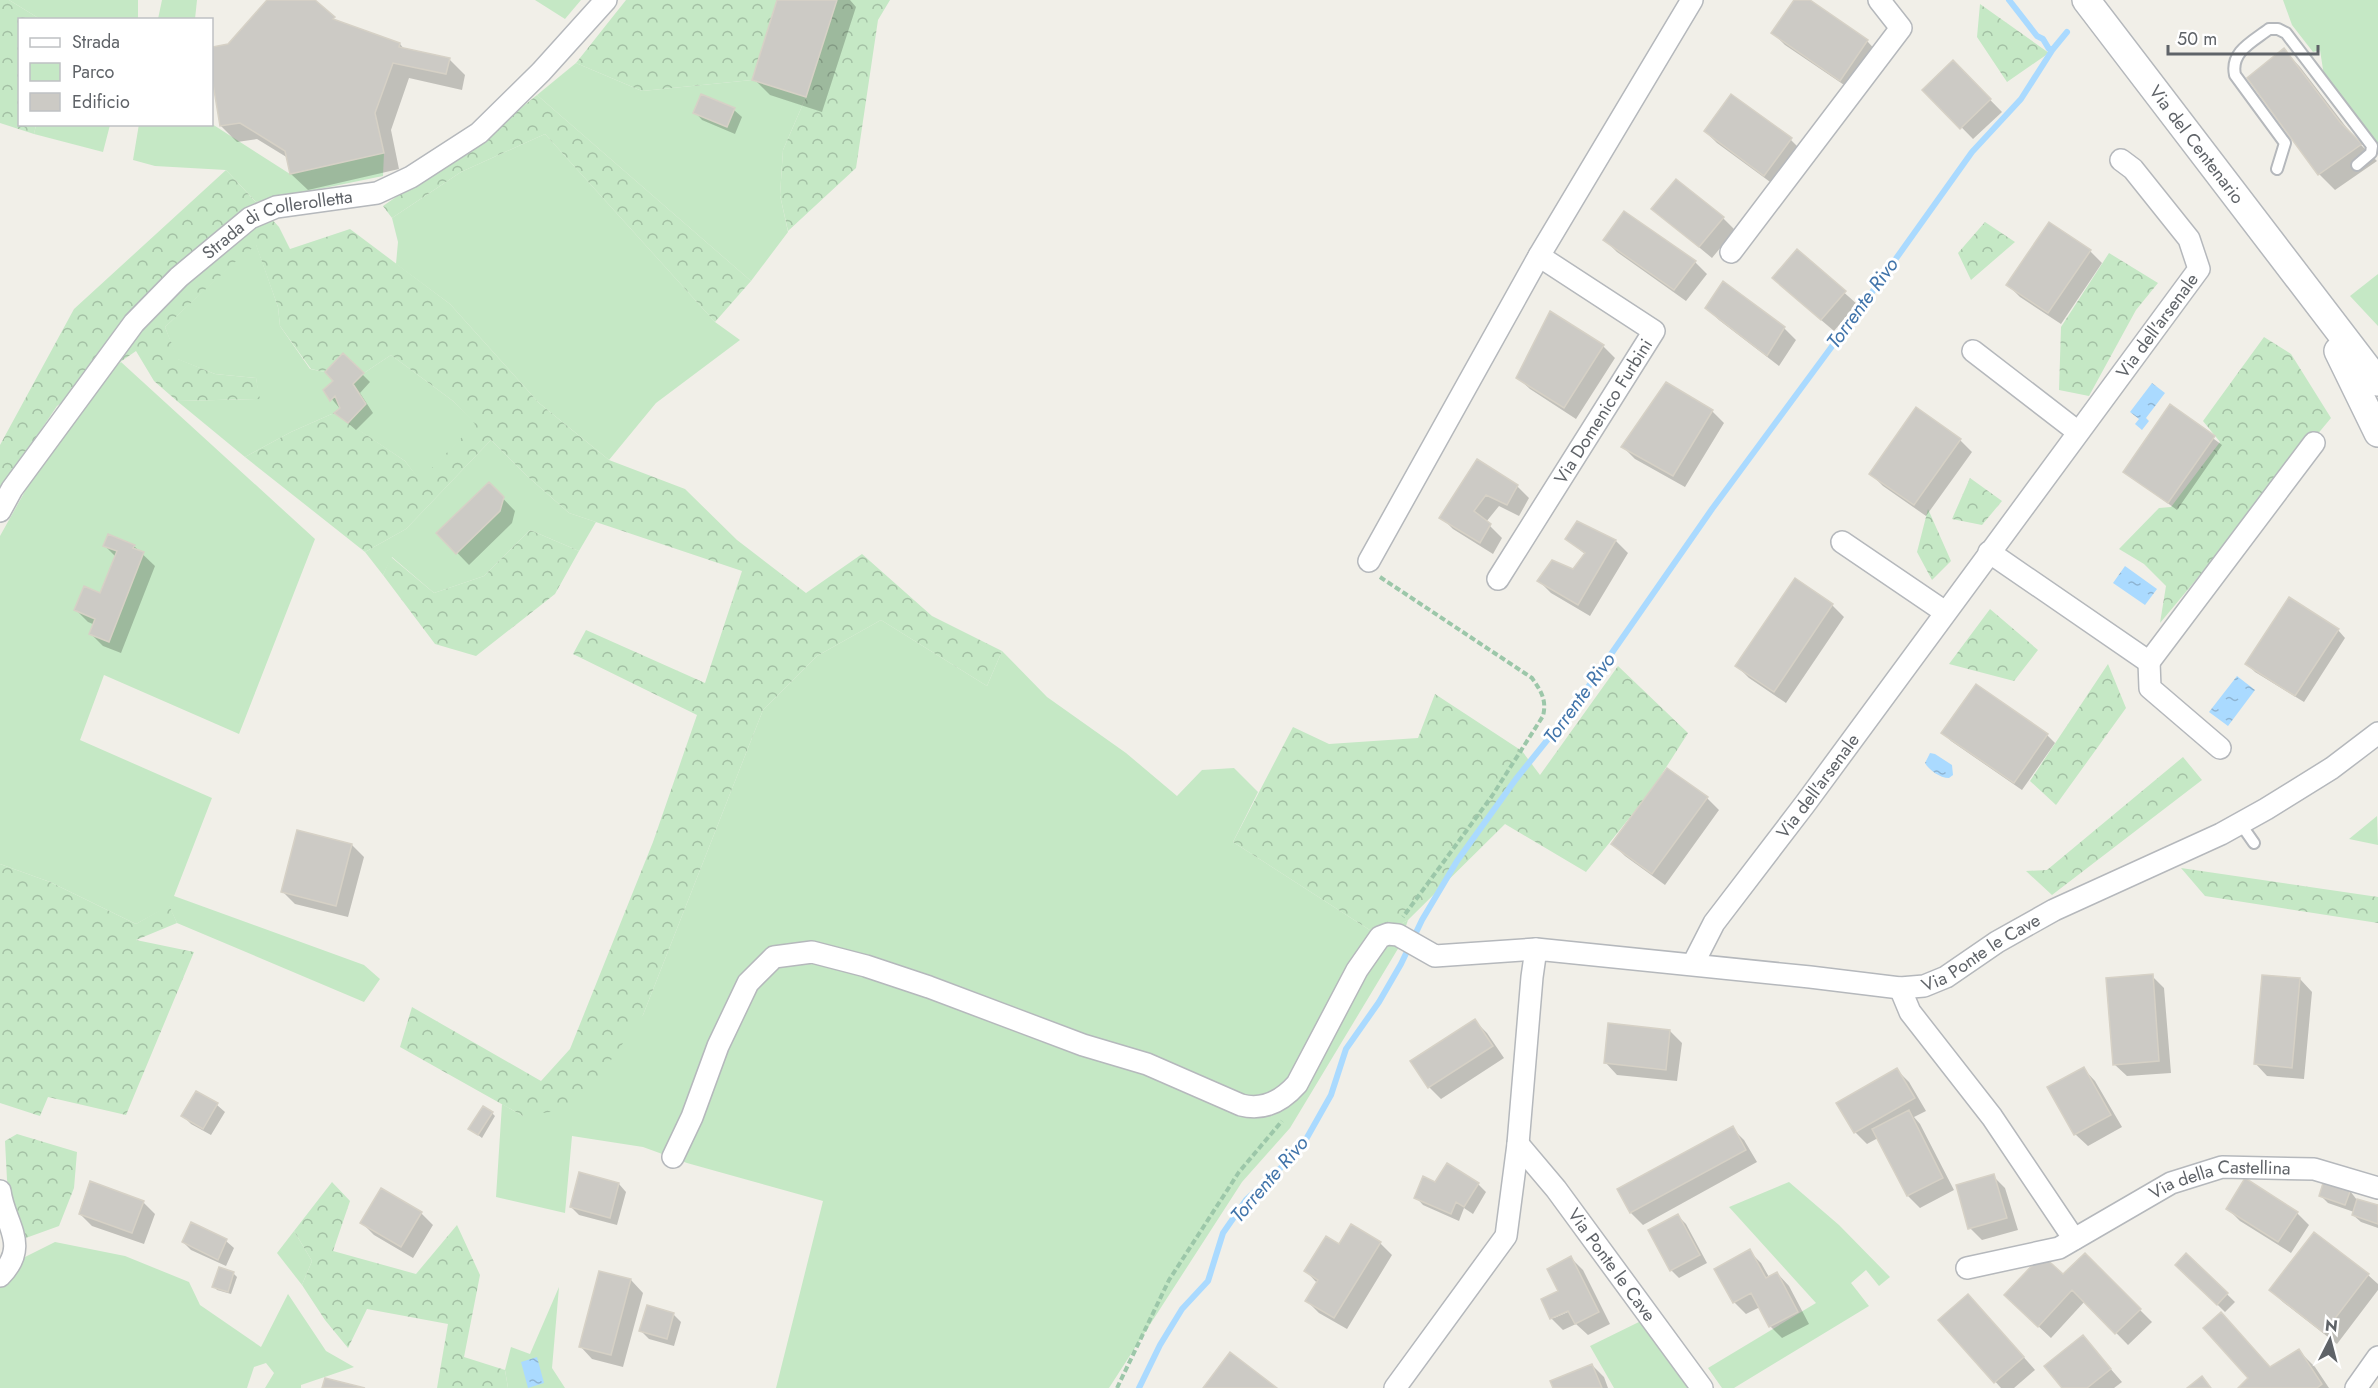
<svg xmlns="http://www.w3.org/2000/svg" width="2378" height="1388" font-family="Jost,sans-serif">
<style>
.green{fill:#c5e8c5}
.forest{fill:url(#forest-crowns)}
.water{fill:url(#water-ripples)}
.shadow{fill:#0003;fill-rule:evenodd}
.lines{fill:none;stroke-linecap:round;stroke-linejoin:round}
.stream{stroke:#aadaff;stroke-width:6}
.building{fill:#cccac5;stroke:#d6d1c6;stroke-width:1.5}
.service-casing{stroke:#b5b8bc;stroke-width:14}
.minor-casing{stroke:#b5b8bc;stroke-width:24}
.tertiary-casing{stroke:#b5b8bc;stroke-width:30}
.path{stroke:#9cc7a9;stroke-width:4;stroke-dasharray:6 3;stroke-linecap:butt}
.service{stroke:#fff;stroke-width:10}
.minor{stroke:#fff;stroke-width:21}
.tertiary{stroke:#fff;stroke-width:27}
.labels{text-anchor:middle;stroke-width:6;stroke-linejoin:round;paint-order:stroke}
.street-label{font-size:18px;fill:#5f6368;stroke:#fff}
.water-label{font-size:20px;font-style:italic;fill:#4174aa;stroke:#fff}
</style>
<defs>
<pattern id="forest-crowns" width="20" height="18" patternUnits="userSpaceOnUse" patternTransform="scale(1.5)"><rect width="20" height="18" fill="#c5e8c5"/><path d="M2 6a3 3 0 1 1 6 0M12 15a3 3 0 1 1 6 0" fill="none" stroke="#a3c0a4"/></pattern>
<pattern id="water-ripples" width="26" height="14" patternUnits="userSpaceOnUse" patternTransform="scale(1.5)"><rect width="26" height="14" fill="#aadaff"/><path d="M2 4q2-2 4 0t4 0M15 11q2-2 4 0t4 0" fill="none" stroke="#8eb4d2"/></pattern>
</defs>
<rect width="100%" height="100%" fill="#f1efe8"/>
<path class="green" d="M9,0H138V20L40,19Z
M162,0H197L195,19H158Z
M535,0H581L565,19Z
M2283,0H2378V147L2324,76L2320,50L2313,52L2292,25Z
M576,63L642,91L752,80L806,97L783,150L780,195L788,232L751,281L537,95Z
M139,124H212L290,174L384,153L383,176L256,202L226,170L155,166L133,160Z
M36,125H110L103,152L34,134Z
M545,134L715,322L740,340L656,403L609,460L539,403L450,304L396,264L398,242L392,218L461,172Z
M256,244L278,307L280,326L310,369L325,372L333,381L324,390L335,396L340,408L334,413L291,432L245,457L177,401L259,399L256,378L215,374L177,359L165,327L235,261Z
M2378,274V326L2350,296Z
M391,355L453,401L476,424L420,481L405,461L348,423L366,404L353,384L364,373Z
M121,362L315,539L239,734L104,675L80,740L212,798L174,896L364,965L380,979L364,1002L177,923L169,906L136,924L50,882L0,864V536L29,484L103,374Z
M491,440L526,475L569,513L596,522L579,551L530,530L484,576L434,593L392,557L383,575L365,552L406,529Z
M881,620L987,686L1002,651L1047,697L1126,753L1177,796L1202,770L1234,768L1258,792L1233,842L1379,936L1408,920L1399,947L1290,1128L1242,1182L1109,1388H776L823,1201L687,1163L643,1147L572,1136L565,1213L496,1197L502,1104L523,1116L643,1015L763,710L817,656Z
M2377,816L2378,845L2349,839Z
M1789,1182L1839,1225L1890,1277L1879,1286L1866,1270L1851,1283L1869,1306L1734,1388H1722L1708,1368L1816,1303L1729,1207Z
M294,1231L312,1261L302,1285L277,1253Z
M55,1242L125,1256L189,1282L200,1305L261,1347L288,1294L326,1351L354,1367L301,1385V1388H265L274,1373L266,1363L254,1367L247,1388H0V1286L23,1258Z
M559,1287L552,1368L565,1388H508L505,1370L511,1347L530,1354Z
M1643,1320L1689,1388H1614L1590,1346Z"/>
<path class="forest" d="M0,0H9L40,19L20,20V124L36,125L34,134L0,123Z
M626,0H777L752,80L642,91L576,63Z
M837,0H890L878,20L856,168L788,231L780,195L783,150L806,97Z
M1980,4L2049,53L2007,82L1977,37Z
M537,95L751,281L715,322L545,134L461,172L392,218L383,206L501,124Z
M226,170L279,227L290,249L350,229L450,304L539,403L609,460L685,489L737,540L806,593L862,554L932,616L1002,651L987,686L881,620L817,656L763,710L643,1015L577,1108L523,1116L400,1047L412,1007L541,1081L570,1049L653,842L697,715L573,654L586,630L705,683L742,571L569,513L526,475L491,440L406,529L365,552L245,457L291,432L334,413L405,461L420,480L475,424L453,401L391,355L364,373L343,353L325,372L311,369L280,326L278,307L256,245L235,262L165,327L178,359L215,374L256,378L260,399L177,401L154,381L136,351L57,406L0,491V445L74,309Z
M1985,222L2015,242L1971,280L1958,253Z
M2109,253L2158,283L2136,310L2089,396L2059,390L2061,327Z
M2264,337L2291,354L2331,418L2160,623L2166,586L2144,564L2119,549L2159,508L2171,507L2220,442L2203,421Z
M1970,478L2002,501L1982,525L1952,519Z
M1928,509L1951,561L1932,580L1917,552Z
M530,530L579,551L555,594L476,656L435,644L383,575L391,557L434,593L484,576Z
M1990,609L2038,650L2014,681L1949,664Z
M2108,664L2126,708L2056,805L2030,781Z
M1618,666L1688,733L1651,791L1586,872L1505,824L1408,920L1379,936L1233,842L1293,727L1329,744L1418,738L1435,694L1522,751L1540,775Z
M2183,757L2202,780L2052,895L2026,871L2047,870Z
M0,864L50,882L136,924L169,905L177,923L136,940L194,952L126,1115L48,1097L40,1116L0,1103Z
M2181,868L2378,897V923L2205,896Z
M17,1134L77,1152L74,1188L59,1226L23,1239L7,1180L5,1141Z
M332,1182L350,1201L333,1251L416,1274L457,1225L480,1275L464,1357L505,1370L508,1388H437L448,1324L367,1309L348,1348L325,1320L302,1285L312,1261L294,1231Z"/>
<path class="water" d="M2152,383L2165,393L2146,418L2149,421L2142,430L2135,424L2139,419L2130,412Z
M2125,566L2157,589L2145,605L2113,583Z
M2237,676L2255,690L2228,726L2209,712Z
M1930,753L1935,754L1952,765L1953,775L1949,778C1940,778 1929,770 1925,763Z
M537,1357L544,1383L528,1388L521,1362Z"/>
<path class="shadow" d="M269,0H313L338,23L400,44L405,50L449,59L465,75L462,90L409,78L391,130L399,169L308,190L291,174L288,158L257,139L237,142L221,126L212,69V49L228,46Z
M779,0H850L856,7L822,112L770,95L754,79Z
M1796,0H1807L1868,42L1879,54L1853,91L1785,45L1773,33Z
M2284,50L2300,67L2356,140L2377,161L2335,190L2319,174Z
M1953,62L2002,112L1973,139L1925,90Z
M1732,96L1791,140L1803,152L1777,187L1717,143L1705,131Z
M734,110L742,117L735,134L702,120L695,112Z
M1653,209L1723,218L1735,230L1712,258Z
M1605,240L1695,262L1707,274L1686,301L1617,252Z
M1797,251L1857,304L1834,331L1786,290Z
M2090,251L2102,263L2061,324L2020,297L2008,285Z
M1707,308L1784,328L1796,340L1779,366L1719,320Z
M1551,313L1603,346L1615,358L1576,419L1530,389L1517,377Z
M343,355L370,382L360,393L373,413L356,430L336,413L341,410L325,391L336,381Z
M2170,406L2222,445L2177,510L2125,472Z
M1712,411L1724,423L1685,487L1635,459L1623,447Z
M1960,440L1972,452L1926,516L1883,486L1871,474Z
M1478,461L1517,486L1529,498L1519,516L1499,506L1486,522L1502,538L1493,554L1453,529L1441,517Z
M489,484L515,511L512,523L469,565L438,533Z
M1577,523L1616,541L1628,553L1590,616L1551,593L1539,581L1574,571L1586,555L1567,539Z
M105,546H134L155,566L121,653L103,646L91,634L95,625L88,622L76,610L101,595L116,557Z
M1796,580L1832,605L1844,617L1786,703L1749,678L1737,666Z
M2338,630L2345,638L2304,702L2255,672L2247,664Z
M1976,686L2047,735L2055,743L2022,790L1951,741L1943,733Z
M1668,770L1707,798L1719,810L1665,885L1625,856L1613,844Z
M352,845L364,857L348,917L295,904L283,892Z
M2152,976L2164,988L2171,1073L2127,1076L2114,1064Z
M2300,979L2312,992L2304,1079L2267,1076L2255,1063Z
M1475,1021L1487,1033L1504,1058L1441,1099L1429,1087Z
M1670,1031L1682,1043L1677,1081L1617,1075L1605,1062Z
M2083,1068L2095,1081L2122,1127L2088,1146L2075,1134Z
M1897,1070L1909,1082L1926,1111L1914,1117L1920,1124L1954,1190L1920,1208L1908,1196L1878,1138L1867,1144L1855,1132Z
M217,1105L225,1112L211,1135L191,1124L183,1116Z
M492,1113L495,1116L482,1138L470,1129Z
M1732,1128L1744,1140L1757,1162L1643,1225L1631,1213L1619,1190Z
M1447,1165L1479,1185L1486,1192L1473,1214L1464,1208L1459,1221L1423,1205L1416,1197L1435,1183Z
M1993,1176L2005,1188L2018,1230L1982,1240L1970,1228Z
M619,1184L626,1192L617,1225L579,1215L571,1207Z
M2350,1191L2357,1200L2378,1207V1228L2361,1222L2353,1215L2354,1212L2328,1203L2320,1195Z
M143,1202L155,1214L144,1244L92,1226L80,1214Z
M2228,1209L2297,1213L2309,1225L2291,1253L2240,1221Z
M421,1213L433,1225L413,1258L374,1235L362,1223Z
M1678,1216L1686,1224L1707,1263L1679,1278L1671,1270Z
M192,1224L226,1241L234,1248L226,1266L191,1250L183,1242Z
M1380,1243L1392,1255L1347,1329L1319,1313L1307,1301L1317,1283L1306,1271L1340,1246Z
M1749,1251L1761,1263L1769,1277L1777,1273L1789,1286L1809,1324L1782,1338L1770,1326L1760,1307L1746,1314L1734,1302Z
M2085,1255L2152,1322L2128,1345L2085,1301L2051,1338L2018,1307L2063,1277Z
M2187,1255L2235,1302L2225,1312L2177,1265Z
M1571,1258L1583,1270L1610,1324L1588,1335L1576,1324L1563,1330L1551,1318ZM1574,1306L1575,1309L1554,1318V1315Z
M600,1272L631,1280L643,1293L623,1367L592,1359L580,1346Z
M233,1273L237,1277L231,1294L217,1290L214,1286Z
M2368,1275L2378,1284V1290L2337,1344L2283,1302L2271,1290Z
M1980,1308L2035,1370L2014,1388H2001L1940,1320Z
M673,1314L681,1322L674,1346L649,1339L641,1331Z
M2083,1337L2122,1382L2114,1388H2064Z
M2299,1351L2315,1367L2329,1388H2240Z
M1592,1365L1604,1377L1608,1388H1555Z"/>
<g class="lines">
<path class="stream" d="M2009,0L2037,36L2043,39L2049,49H2053
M1139,1388L1160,1345L1182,1309L1208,1281L1223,1233L1246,1200L1300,1150L1331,1095L1346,1049L1379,1002L1401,964L1422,920L1457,861L1516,779L1577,703L1712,509L1875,288L1972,152L2021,99L2053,49L2067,32"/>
</g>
<path class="building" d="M267,0H315L335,17L333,19L400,43L399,47L450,58L446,74L393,63L375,113L384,153L290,174L285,151L240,123L220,126L212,78V47L228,44Z
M777,0H837L806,97L752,80Z
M1794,0H1810L1868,40L1840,81L1771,33Z
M2284,48L2340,122L2362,144L2318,175L2247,78Z
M1953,60L1991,99L1960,129L1922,90Z
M701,94L735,108L727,127L693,113Z
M1731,94L1792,138L1764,176L1704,131Z
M1676,179L1724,217L1699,247L1651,209Z
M1624,211L1696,261L1674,290L1603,240Z
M2049,222L2091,250L2048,313L2006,285Z
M1797,249L1846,291L1821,320L1772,278Z
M1723,281L1785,327L1767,356L1705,308Z
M1550,311L1604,345L1564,408L1516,378Z
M343,353L364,373L353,384L366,404L348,423L334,413L340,408L335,396L330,401L323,390L333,381L325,372Z
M1666,382L1713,410L1673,476L1621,447Z
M2170,404L2215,436L2168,503L2123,472Z
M1916,407L1961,439L1914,505L1869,474Z
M1477,459L1518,485L1507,505L1486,495L1474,511L1491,524L1480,543L1439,518Z
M489,482L504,497L500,511L456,554L436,533Z
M1577,521L1616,540L1578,605L1537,581L1552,560L1573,569L1585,553L1565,539Z
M108,534L135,545L133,548L144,552L109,642L89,634L95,619L74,610L84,586L100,593L117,551L103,546Z
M1795,578L1833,604L1774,692L1735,666Z
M2289,597L2339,629L2295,696L2245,664Z
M1976,684L2048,734L2014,783L1941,733Z
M1667,768L1708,797L1652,874L1611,844Z
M297,830L352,844L336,906L281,892Z
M2153,974L2159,1061L2113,1065L2106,978Z
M2262,975L2300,978L2292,1068L2254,1064Z
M1475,1019L1493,1046L1428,1088L1410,1061Z
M1608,1023L1670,1030L1666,1070L1604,1063Z
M2084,1067L2111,1115L2074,1135L2047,1087Z
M1897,1068L1915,1098L1854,1133L1836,1103Z
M196,1091L218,1103L203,1129L181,1116Z
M483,1106L493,1112L478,1135L468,1129Z
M1909,1110L1943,1178L1907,1196L1872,1129Z
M1733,1126L1746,1150L1630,1213L1617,1189Z
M1447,1163L1479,1183L1464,1207L1456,1202L1451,1214L1414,1198L1423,1176L1435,1182Z
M579,1172L619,1183L610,1218L570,1207Z
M1994,1174L2007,1218L1968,1229L1956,1185Z
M2245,1178L2298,1212L2278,1242L2226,1209Z
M2324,1180L2351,1189L2345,1205L2319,1196Z
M90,1181L144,1201L132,1233L79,1214Z
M381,1188L422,1212L401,1247L360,1223Z
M2357,1199L2378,1205V1224L2352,1215Z
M1678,1214L1700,1255L1670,1271L1648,1230Z
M191,1222L227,1239L218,1260L182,1242Z
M1351,1224L1381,1242L1334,1318L1305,1301L1318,1280L1304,1271L1326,1236L1339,1244Z
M2314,1232L2369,1274L2324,1333L2269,1290Z
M1750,1249L1766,1278L1777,1272L1798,1312L1769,1327L1751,1293L1733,1303L1714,1269Z
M2085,1253L2141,1309L2115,1334L2072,1290L2038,1327L2004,1295L2042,1255L2063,1274Z
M2186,1253L2228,1293L2217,1305L2175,1265Z
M1571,1256L1599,1312L1575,1324L1568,1311L1550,1319L1541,1299L1558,1291L1547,1269Z
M219,1267L234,1272L228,1292L212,1287Z
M599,1271L631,1279L611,1355L579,1347Z
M1968,1294L2024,1357L1994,1383L1938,1320Z
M647,1305L674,1313L667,1339L639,1331Z
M2221,1312L2270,1367L2299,1349L2322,1384L2317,1388H2238L2248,1378L2203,1328Z
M2083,1335L2111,1369L2087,1388H2062L2044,1366Z
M1230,1352L1277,1388H1203Z
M1592,1364L1602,1388H1553L1550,1381Z
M2202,1376L2211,1388H2187Z
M325,1378L365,1388H322Z"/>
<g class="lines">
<g class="service-casing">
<path id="service" d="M2277,169L2285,143L2235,75C2230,52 2252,42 2269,29H2278L2286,33L2372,146L2371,153L2357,165
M2240,823L2254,843"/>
</g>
<g class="minor-casing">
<g id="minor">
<path d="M1731,252L1901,28L1879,0"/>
<path d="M1973,351L2078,432"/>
<path id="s1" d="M0,511L12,489L134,323L179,277L250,218L276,207L377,193L411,177L479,133L541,72L606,0"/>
<path d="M1842,542L1945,612"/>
<path d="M1989,552L2149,662L2314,443"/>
<path d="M1369,561L1539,256L1692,0"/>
<path id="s2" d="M1498,579L1654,331L1539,256"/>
<path d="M2149,662L2150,688L2220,748"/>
<path id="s3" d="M1693,964L1714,923L1805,804L2199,269L2189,239L2133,169L2121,160"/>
<path d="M1900,988L1910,1012L1992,1117L2074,1239"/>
<path id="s4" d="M1518,1144L1556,1189L1702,1388"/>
<path d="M673,1157L692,1117L718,1046L748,983L774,957L812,952L866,966L929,987L1083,1045L1147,1064L1241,1105C1264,1111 1282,1101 1297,1084L1357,970L1380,937L1388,934L1398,935L1435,956L1536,949"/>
<path d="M0,1191C4,1224 31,1245 0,1276"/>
<path id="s5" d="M1967,1268L2059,1248L2171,1183L2222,1167L2314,1169L2378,1188"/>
<path id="s6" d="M1395,1388L1506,1236L1518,1144L1532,977L1536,949L1810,977L1900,988L1924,986L1946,977L1997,942L2054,910L2221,834L2266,809L2332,768L2378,733"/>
<path d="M2356,1388L2378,1357"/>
</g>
</g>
<g class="tertiary-casing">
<g id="tertiary">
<path id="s7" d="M2086,0L2378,382"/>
<path d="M2338,351L2378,433"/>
</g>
</g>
<path class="path" d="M1380,577L1532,678C1541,691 1547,700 1543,716L1492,796L1403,917
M1117,1388L1169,1280L1239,1172L1282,1121"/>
<use href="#service" class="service"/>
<use href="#minor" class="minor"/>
<use href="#tertiary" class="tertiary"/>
</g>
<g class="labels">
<g class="street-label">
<text dy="6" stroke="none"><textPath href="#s7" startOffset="182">Via del Centenario</textPath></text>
<text dy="6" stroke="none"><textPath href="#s1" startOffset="411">Strada di Collerolletta</textPath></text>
<text dy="6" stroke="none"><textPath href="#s3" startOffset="790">Via dell'arsenale</textPath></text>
<text dy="6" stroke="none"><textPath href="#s2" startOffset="198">Via Domenico Furbini</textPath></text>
<text dy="6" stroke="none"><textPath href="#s3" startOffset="218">Via dell'arsenale</textPath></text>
<text dy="6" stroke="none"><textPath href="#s6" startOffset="933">Via Ponte le Cave</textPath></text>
<text dy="6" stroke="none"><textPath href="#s5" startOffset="273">Via della Castellina</textPath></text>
<text dy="6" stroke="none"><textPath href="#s4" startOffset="153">Via Ponte le Cave</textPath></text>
</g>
<g class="water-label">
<text transform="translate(1862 303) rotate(-54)" y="7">Torrente Rivo</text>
<text transform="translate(1579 698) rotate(-54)" y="7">Torrente Rivo</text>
<text transform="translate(1269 1179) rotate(-49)" y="7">Torrente Rivo</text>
</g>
</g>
<rect x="18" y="18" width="195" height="108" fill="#ffffff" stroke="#bfc1c3" stroke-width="1.5"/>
<rect x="30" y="38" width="30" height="9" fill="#ffffff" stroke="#bfc1c3" stroke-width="1.5"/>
<text x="72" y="48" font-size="18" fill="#5f6368">Strada</text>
<rect x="30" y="63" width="30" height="18" fill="#c5e8c5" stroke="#bfc1c3" stroke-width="1.5"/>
<text x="72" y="78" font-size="18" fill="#5f6368">Parco</text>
<rect x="30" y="93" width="30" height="18" fill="#cccac5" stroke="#bfc1c3" stroke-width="1.5"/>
<text x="72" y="108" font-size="18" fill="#5f6368">Edificio</text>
<g transform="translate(2330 1340) rotate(6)" stroke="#ffffff" stroke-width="4.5" paint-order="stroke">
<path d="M0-4.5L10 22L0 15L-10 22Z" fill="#5f6368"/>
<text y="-9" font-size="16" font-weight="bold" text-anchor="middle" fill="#5f6368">N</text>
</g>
<path d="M2168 45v9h150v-9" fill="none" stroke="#5f6368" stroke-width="3"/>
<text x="2177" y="45" font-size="18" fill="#5f6368" stroke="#ffffff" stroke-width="4.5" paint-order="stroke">50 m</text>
</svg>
